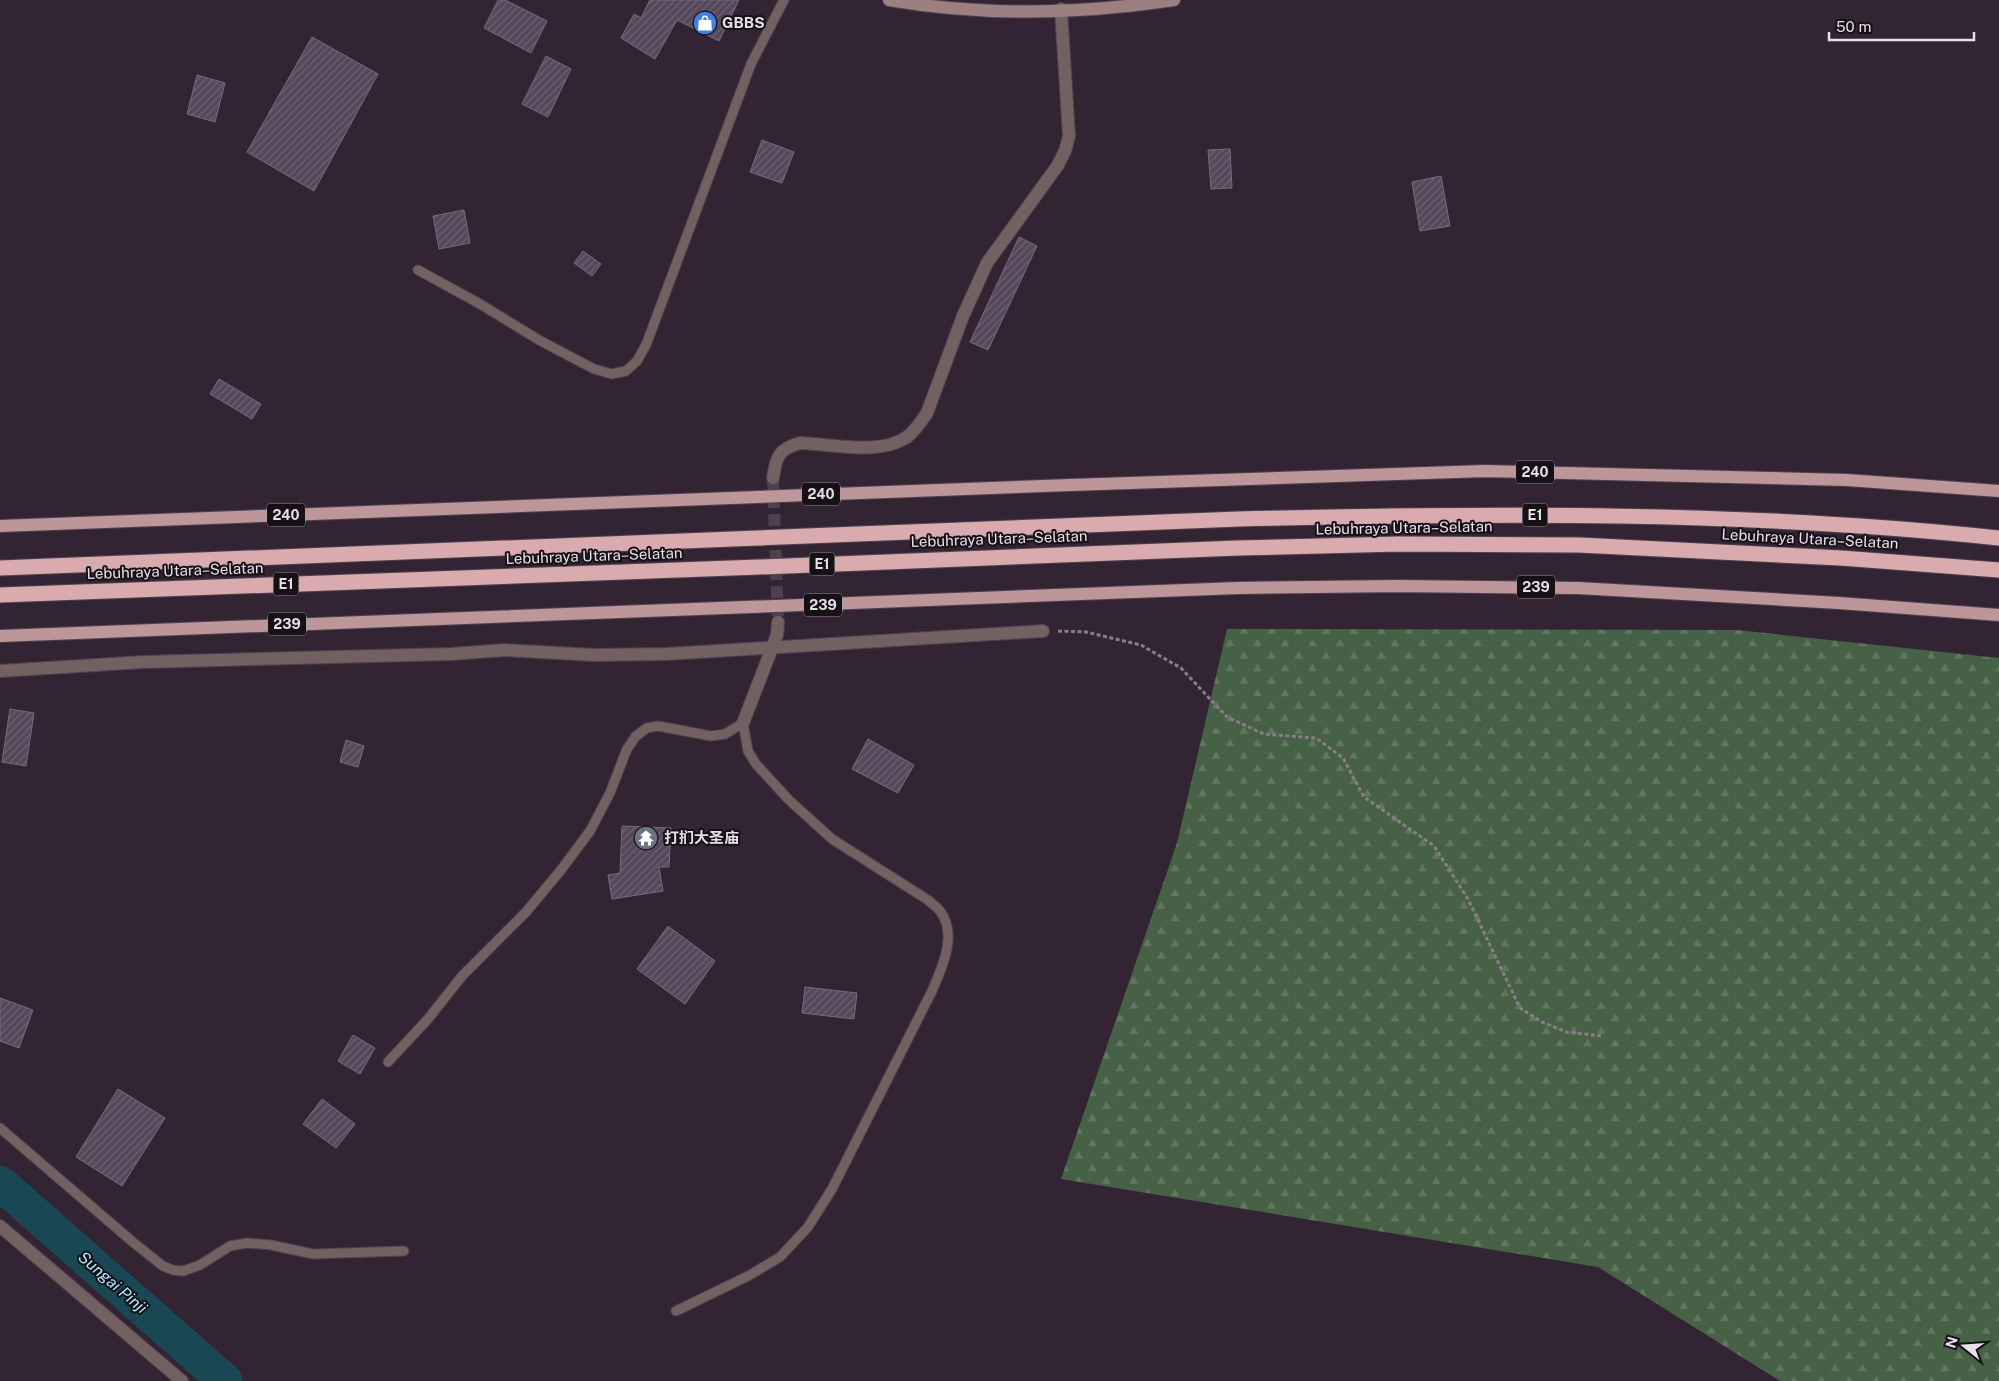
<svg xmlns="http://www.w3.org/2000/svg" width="1999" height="1381" font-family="'Public Sans','Noto Sans SC',sans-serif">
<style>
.forest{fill:url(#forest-firs)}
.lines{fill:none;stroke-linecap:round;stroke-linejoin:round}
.river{stroke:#1a4754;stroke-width:35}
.building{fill:url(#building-hatch);stroke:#786b7f}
.street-tunnel{stroke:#4e404e;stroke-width:12;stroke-dasharray:12 6;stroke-linecap:butt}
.lane-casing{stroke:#504250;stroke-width:11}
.street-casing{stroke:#504250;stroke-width:14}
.secondary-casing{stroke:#504250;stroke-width:14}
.primary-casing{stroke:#504250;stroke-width:14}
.highway-casing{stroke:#504250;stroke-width:17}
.path{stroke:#897d89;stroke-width:3;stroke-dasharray:4 2.5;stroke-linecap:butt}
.lane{stroke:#736161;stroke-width:9}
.street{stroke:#736161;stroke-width:12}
.secondary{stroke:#9c7f80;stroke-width:12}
.primary{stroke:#bc9698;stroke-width:12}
.highway{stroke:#d9abae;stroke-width:15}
.labels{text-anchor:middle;stroke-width:4;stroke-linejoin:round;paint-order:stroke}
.shield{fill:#161017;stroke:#a9a1a9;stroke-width:1}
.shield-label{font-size:14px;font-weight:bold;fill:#e8dfe8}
.poi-label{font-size:15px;font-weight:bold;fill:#e8dfe8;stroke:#161017;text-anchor:start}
.street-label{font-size:15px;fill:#e8dfe8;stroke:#161017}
.water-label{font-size:16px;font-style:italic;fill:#adeafe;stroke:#161017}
</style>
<defs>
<pattern id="forest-firs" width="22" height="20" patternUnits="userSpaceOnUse" patternTransform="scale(1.25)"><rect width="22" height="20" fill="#466146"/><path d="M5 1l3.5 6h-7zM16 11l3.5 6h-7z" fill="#617761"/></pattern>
<pattern id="building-hatch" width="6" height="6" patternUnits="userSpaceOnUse" patternTransform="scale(1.25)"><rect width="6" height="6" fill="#54485a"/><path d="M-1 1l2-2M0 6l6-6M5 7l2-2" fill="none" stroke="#6d6272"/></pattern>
</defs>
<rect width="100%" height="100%" fill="#332433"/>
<path class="forest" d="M1227,629L1737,630L1999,658V1381H1780L1598,1267L1061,1179L1177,843Z"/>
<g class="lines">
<path class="river" d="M0,1183L225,1381"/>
</g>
<path class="building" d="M498,0H505L547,21L531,53L484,28Z
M650,0H739L719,41L677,20L655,59L621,38L634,14L641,18Z
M312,37L378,74L314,191L247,152Z
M546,56L571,69L548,117L522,104Z
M197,75L225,83L215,122L187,114Z
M762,140L794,152L782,183L750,172Z
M1230,149L1232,188L1211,189L1208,150Z
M1441,176L1450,226L1420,231L1412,182Z
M464,210L470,243L439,249L433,216Z
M1019,237L1037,246L988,350L970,342Z
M583,251L601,264L592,276L574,263Z
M219,379L261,404L252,419L210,394Z
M10,709L34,713L26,766L2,762Z
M868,739L914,765L898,793L852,769Z
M346,740L364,746L358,767L340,762Z
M622,826L671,828L669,867H659L663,891L612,899L608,875L620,873Z
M668,926L715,961L685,1004L637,969Z
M805,987L857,993L854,1019L802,1013Z
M0,998L33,1010L19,1048L0,1041Z
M353,1035L375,1048L360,1074L338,1061Z
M118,1089L165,1118L122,1186L76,1157Z
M322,1099L355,1124L336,1148L303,1124Z"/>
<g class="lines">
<path class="street-tunnel" d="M773,478L778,622"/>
<g class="lane-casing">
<path id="lane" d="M418,270L480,304L539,340L594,369L612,374L626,371L637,361L646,345L751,64L784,0
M388,1062L428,1019L462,976L526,912L561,870L590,831L610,793L627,749L636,736L647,728L658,726L711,736L725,734L743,723L748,751L756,764L789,800L832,839L928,900C932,904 937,907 940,911C958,934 942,968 932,991L832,1189L808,1227L780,1257L750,1275L676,1311
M0,1128L134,1243L163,1266L173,1270L183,1271L200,1265L230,1246L247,1243L271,1245L313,1254L404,1251"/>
</g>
<g class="street-casing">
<path id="street" d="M773,478C776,456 779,449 800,443C832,444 879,456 907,437C915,431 921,422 927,413L963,316L987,263L1058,165L1065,151L1069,136L1061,9
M0,671L143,662L451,654L505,650L594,655L666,654L1043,631
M743,723L777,635L778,622
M0,1226L182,1381"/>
</g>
<g class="secondary-casing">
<path id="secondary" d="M889,0C982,16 1081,14 1174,0"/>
</g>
<g class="primary-casing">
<path id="primary" d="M0,526L1070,485L1485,471L1847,480L1999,491
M0,636L1238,588L1398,586L1578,588L1839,603L1999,615"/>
</g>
<g class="highway-casing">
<path id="highway" d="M0,568L1239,519C1492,513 1747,511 1999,538
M0,595L759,567L1238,548L1399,544L1579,545L1841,558L1999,570"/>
</g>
<path class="path" d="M1058,631L1086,632L1141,645L1181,668L1227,717L1264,734L1316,738L1343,758L1364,797L1434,846L1468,899L1520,1008L1542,1022L1566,1032L1601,1036"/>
<use href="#lane" class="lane"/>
<use href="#street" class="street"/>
<use href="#secondary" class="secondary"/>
<use href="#primary" class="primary"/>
<use href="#highway" class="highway"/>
</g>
<defs>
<g id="shop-disc" transform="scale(1.25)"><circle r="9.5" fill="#3f7fe0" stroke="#161017"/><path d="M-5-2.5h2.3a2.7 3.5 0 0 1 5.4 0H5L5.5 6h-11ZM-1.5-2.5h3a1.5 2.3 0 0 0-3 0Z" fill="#fff"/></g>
<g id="temple-disc" transform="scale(1.25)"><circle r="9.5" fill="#6b7280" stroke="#161017"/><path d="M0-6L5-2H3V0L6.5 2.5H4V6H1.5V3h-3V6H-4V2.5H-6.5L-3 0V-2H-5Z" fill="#fff"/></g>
</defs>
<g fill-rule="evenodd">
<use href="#shop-disc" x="705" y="23"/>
<use href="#temple-disc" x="646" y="838"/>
</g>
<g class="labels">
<g class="shield">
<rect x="1516" y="460.5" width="38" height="23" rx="4"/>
<rect x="802" y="482.5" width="38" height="23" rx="4"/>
<rect x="267" y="503.5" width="38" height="23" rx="4"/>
<rect x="1522.5" y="503.5" width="25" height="23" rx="4"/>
<rect x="809.5" y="552.5" width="25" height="23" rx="4"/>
<rect x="273.5" y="572.5" width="25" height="23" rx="4"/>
<rect x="1517" y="575.5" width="38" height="23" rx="4"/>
<rect x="804" y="593.5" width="38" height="23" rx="4"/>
<rect x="268" y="612.5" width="38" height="23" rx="4"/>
</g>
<g class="shield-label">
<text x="1535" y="477">240</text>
<text x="821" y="499">240</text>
<text x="286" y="520">240</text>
<text x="1535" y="520">E1</text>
<text x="822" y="569">E1</text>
<text x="286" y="589">E1</text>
<text x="1536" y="592">239</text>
<text x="823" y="610">239</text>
<text x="287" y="629">239</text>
</g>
<g class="poi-label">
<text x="722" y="28">GBBS</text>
<text x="664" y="843">打扪大圣庙</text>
</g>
<g class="street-label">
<text transform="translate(1404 528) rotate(-1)" y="5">Lebuhraya Utara–Selatan</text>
<text transform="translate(999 539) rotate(-2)" y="5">Lebuhraya Utara–Selatan</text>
<text transform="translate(1810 539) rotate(3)" y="5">Lebuhraya Utara–Selatan</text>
<text transform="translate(594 556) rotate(-2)" y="5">Lebuhraya Utara–Selatan</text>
<text transform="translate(175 571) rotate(-2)" y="5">Lebuhraya Utara–Selatan</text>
</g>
<g class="water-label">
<text transform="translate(113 1282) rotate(41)" y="6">Sungai Pinji</text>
</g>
</g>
<g transform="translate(1964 1346) rotate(287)" stroke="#161017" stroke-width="4" paint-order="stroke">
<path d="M0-4L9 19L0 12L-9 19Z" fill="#e8dfe8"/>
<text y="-8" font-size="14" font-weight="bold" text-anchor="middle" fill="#e8dfe8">N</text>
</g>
<path d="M1829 32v8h145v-8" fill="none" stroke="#e8dfe8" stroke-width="2.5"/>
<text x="1836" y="32" font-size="15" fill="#e8dfe8" stroke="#161017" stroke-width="4" paint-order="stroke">50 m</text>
</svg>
